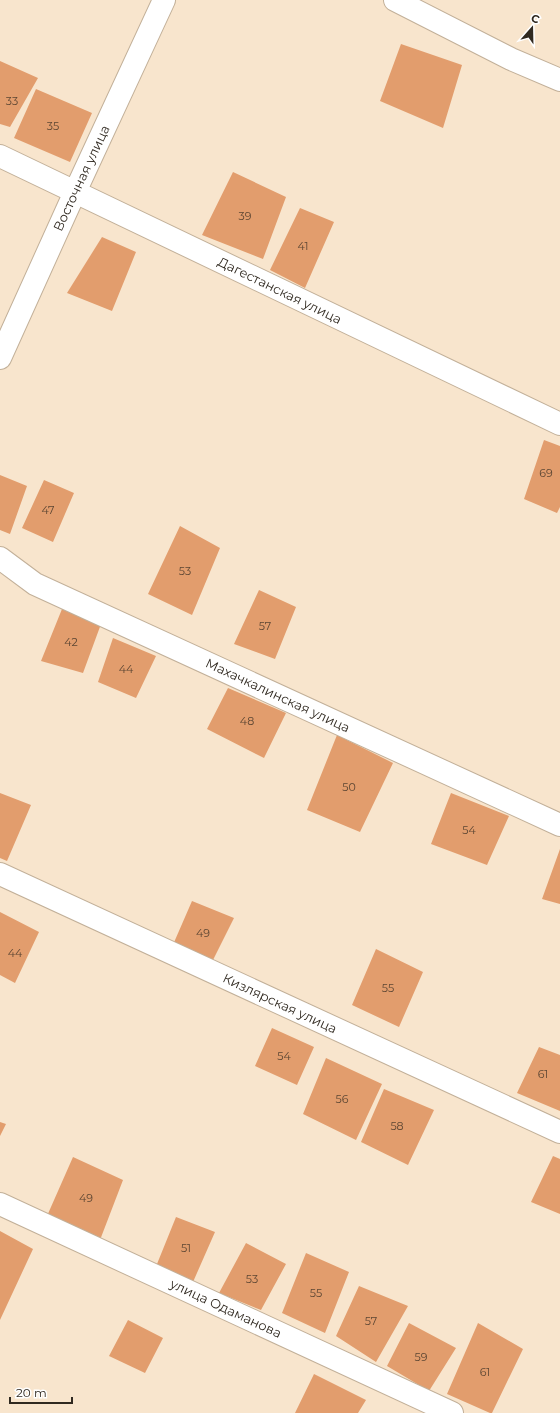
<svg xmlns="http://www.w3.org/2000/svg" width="560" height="1413" font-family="Montserrat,sans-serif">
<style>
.building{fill:#e29d6d}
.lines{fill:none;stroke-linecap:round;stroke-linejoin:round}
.minor-casing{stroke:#c2b099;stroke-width:24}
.minor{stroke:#fff;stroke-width:22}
.labels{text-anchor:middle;stroke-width:4;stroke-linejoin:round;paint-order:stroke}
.number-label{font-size:11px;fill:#5c4633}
.street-label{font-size:13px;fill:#302920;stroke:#fff}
</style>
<rect width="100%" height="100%" fill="#f8e5cd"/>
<path class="building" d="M401,44L462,65L443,128L380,101Z
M0,61L38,78L10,127L0,124Z
M36,89L92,113L70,162L14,138Z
M233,172L286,197L263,259L202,235Z
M300,208L334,222L305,288L270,270Z
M102,237L136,252L112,311L67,293Z
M544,440L560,446V507L557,513L524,499Z
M0,475L27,486L10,534L0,530Z
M44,480L74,493L53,542L22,528Z
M180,526L220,548L192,615L148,594Z
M259,590L296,607L275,659L234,644Z
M62,609L101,624L83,673L41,661Z
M113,638L156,656L136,698L98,682Z
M228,688L286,713L264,758L207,729Z
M337,735L393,763L360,832L307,810Z
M0,793L31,805L7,861L0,858Z
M451,793L509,816L487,865L431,844Z
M560,849V904L542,899Z
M192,901L234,918L211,964L172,947Z
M0,912L39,932L15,983L0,975Z
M376,949L423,972L399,1027L352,1005Z
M272,1028L314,1047L297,1085L255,1066Z
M539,1047L560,1055V1111L517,1093Z
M326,1058L382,1084L356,1140L303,1114Z
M384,1089L434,1110L408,1165L361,1142Z
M0,1122L6,1124L0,1136Z
M553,1156L560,1159V1214L531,1202Z
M73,1157L123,1180L100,1240L47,1216Z
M176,1217L215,1232L193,1282L157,1264Z
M0,1231L33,1249L0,1320Z
M246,1243L286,1264L261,1310L219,1293Z
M306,1253L349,1272L325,1333L282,1313Z
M359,1286L408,1306L376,1362L336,1336Z
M128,1320L163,1338L145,1373L109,1356Z
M409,1323L456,1348L429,1391L387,1366Z
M478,1323L523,1349L492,1413H490L447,1394Z
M314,1374L366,1400L358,1413H295Z"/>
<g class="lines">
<g class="minor-casing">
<path id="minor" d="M395,0L511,59L560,80
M0,156L560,424
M0,358L75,192L164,0
M0,558L35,584L560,825
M0,874L560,1132
M0,1204L452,1413"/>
</g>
<use href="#minor" class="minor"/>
</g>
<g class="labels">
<g class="number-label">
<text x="12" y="105">33</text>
<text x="53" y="130">35</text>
<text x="245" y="220">39</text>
<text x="303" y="250">41</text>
<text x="546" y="477">69</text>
<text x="48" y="514">47</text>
<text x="185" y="575">53</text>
<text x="265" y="630">57</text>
<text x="71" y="646">42</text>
<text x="126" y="673">44</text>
<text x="247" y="725">48</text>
<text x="349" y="791">50</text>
<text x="469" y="834">54</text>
<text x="203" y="937">49</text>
<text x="15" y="957">44</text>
<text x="388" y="992">55</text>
<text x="284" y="1060">54</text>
<text x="543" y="1078">61</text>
<text x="342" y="1103">56</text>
<text x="397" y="1130">58</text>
<text x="86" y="1202">49</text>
<text x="186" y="1252">51</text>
<text x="252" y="1283">53</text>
<text x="316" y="1297">55</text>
<text x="371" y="1325">57</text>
<text x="421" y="1361">59</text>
<text x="485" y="1376">61</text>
</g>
<g class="street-label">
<text transform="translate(81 178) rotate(-65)" y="5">Восточная улица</text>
<text transform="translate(280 290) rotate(26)" y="5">Дагестанская улица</text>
<text transform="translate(278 695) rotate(25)" y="5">Махачкалинская улица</text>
<text transform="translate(280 1003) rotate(25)" y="5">Кизлярская улица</text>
<text transform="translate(226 1308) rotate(25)" y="5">улица Одаманова</text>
</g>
</g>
<g transform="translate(532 28) rotate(20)" stroke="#ffffff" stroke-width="3" paint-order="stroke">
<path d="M0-3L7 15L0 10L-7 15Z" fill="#302920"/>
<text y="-6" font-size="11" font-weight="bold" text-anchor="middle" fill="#302920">С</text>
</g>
<path d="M10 1397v6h62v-6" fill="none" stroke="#302920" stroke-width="2"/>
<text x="16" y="1397" font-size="12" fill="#302920" stroke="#ffffff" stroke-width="3" paint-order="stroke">20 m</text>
</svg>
